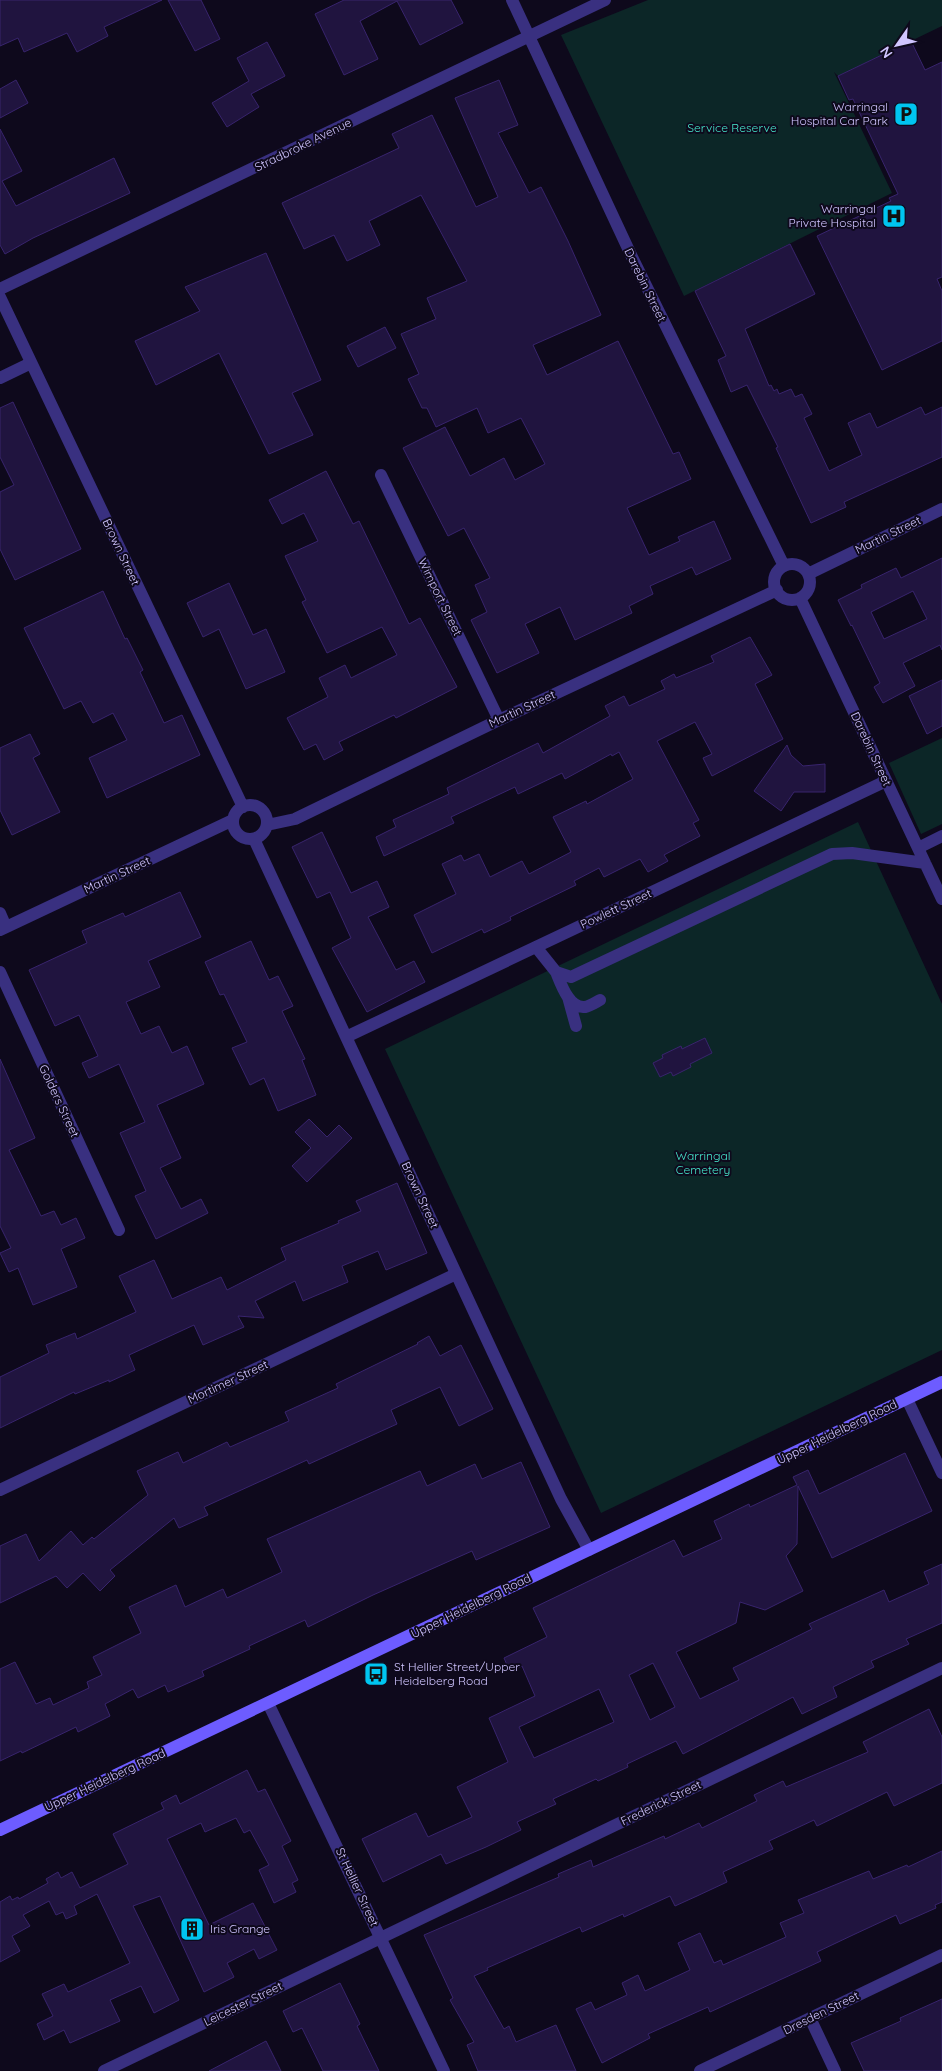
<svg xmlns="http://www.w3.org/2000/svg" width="942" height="2071" font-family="Quicksand,sans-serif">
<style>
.green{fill:#0c2627}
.building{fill:#20143f;stroke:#38246d;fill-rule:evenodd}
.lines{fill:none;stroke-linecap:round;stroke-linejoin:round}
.minor{stroke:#393080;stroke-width:12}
.secondary{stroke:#6d5cff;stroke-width:12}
.labels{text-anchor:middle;stroke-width:4;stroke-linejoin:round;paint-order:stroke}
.poi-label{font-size:12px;fill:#d0c5ff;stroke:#0e091c;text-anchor:end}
.park-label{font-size:12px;fill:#47e9cd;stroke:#0e091c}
.street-label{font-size:12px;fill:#d0c5ff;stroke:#0e091c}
</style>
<rect width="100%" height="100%" fill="#0e091c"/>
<path class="green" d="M648,0H942V26L838,76L834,72L892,193L684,296L561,35Z
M942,738V824L921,834L889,763Z
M858,822L942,1004V1350L601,1513L385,1049Z"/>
<path class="building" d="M0,0H162L104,27L108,36L77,52L67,33L24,52L18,38L0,46Z
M168,0H201L220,39L195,51Z
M344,0H451L463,23L420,45L397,1L360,21L378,59L344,75L315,14Z
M911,41L925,70L942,62V277L937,279L942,291V341L882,370L817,236L891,201L889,198L898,194L853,99L849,100L838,76Z
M267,42L285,76L251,94L259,107L227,127L212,103L249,81L237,58Z
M16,80L28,103L0,118V89Z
M499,80L518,125L498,133L529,193L541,187L568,241L601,315L533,345L547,375L618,341L673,454L679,452L691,479L627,508L649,555L680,541L678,537L714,521L731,559L696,575L692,567L650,586L653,594L629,606L632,613L575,640L560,607L525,624L539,653L497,673L471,620L487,612L475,585L490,578L464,528L448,536L403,448L445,427L470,476L504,458L515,480L545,464L521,418L488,433L477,408L436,427L427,408H422L408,379L419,374L401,334L436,319L427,298L467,281L421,195L369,221L380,245L347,261L334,235L304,249L282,203L399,148L392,134L432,115L476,207L498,197L455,98Z
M0,129L22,171L2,181L16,206L114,158L130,193L33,238L5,254L0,245Z
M790,244L815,294L745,329L769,386L771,385L774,391L777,389L779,394L791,389L795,397L802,394L812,414L804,418L829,471L862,455L848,423L870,413L877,428L921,407L925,415L942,407V457L844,502L846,507L811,523L776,448L778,447L747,385L731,392L718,360L726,356L695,291Z
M266,253L321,380L292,393L313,435L269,454L219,353L156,385L135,341L200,311L185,287Z
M385,327L396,348L358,367L347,346Z
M13,402L81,549L15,580L0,549V492L14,485L0,457V408Z
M326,471L353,524L359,521L409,624L420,618L457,687L396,718L394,715L339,742L343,750L324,760L316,744L304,750L287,718L328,697L319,678L345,665L351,678L397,655L382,627L327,653L302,602L306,600L285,556L318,541L304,513L282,524L269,500Z
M942,558V650L940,645L903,663L915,686L883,703L874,687L880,683L852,625L851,626L838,600L862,588L861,585L896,568L901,578ZM913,591L927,619L884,639L871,612Z
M229,583L253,635L266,629L285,672L246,689L219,629L203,637L187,603Z
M103,591L125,639L127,638L143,670L140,672L164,723L182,715L200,755L107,798L89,758L127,740L113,713L93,723L81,701L64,709L24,628Z
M750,637L772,675L755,684L783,739L712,776L703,758L712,754L695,722L657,741L699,820L693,823L700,836L664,855L668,861L648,872L640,859L604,877L599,868L574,881L576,885L510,917L511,920L484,933L482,929L432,953L414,915L456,894L442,864L461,855L464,861L479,854L490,877L522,861L529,874L571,852L553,817L586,801L587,804L633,779L619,752L612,756L611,754L565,779L562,773L518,794L515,787L451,817L454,823L384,856L376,837L396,827L393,820L449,794L447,788L538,743L543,753L610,716L605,706L624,696L629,706L665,689L661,681L674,674L676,678L714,662L711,656Z
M942,680V726L927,734L909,696Z
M30,734L40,754L33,758L60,812L12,835L0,810V748Z
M787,745L791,755L803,766L825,764V792H794L781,811L754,791Z
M322,832L351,893L377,881L389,907L368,917L396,970L414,961L425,982L367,1012L332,948L351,938L330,892L317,898L292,847Z
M180,892L201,937L148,961L160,987L126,1002L141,1034L159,1026L172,1053L187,1046L204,1084L157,1105L181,1158L160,1168L181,1209L201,1199L208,1213L156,1239L135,1196L146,1191L120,1133L145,1122L119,1064L89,1078L82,1063L98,1056L79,1015L55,1026L29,970L87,943L82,931L123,913L125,917Z
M251,941L269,980L278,976L293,1006L282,1011L305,1059L302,1060L316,1095L278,1111L264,1078L250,1085L232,1048L247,1042L224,994L220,995L205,962Z
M705,1038L712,1053L690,1064L691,1067L673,1076L671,1072L660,1077L653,1063L663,1058L662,1055L681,1046L682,1049Z
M0,1059L35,1138L9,1150L41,1216L54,1211L61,1225L76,1218L85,1238L61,1249L77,1287L33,1305L18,1268L9,1272L0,1253L11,1248L0,1226Z
M309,1119L327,1137L339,1125L352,1138L307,1182L292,1166L311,1148L295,1132Z
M397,1183L427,1253L386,1270L378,1251L342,1266L348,1282L303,1301L295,1281L255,1301L264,1318L238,1316L244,1327L203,1345L194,1325L129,1355L135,1370L109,1382V1380L75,1394L74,1392L0,1428V1377L49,1353L46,1345L75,1333L77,1339L136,1312L119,1276L154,1260L172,1299L221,1277L227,1290L286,1260L281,1248L339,1223L338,1221L361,1211L356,1201Z
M429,1336L440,1356L461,1345L493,1409L459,1426L440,1387L391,1410L397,1424L309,1464L307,1460L204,1507L208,1515L179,1528L174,1518L110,1570L115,1576L100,1591L83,1573L67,1588L56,1576L0,1603V1546L26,1534L39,1561L71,1531L83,1545L92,1537L94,1539L148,1495L137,1471L178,1452L183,1463L227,1442L230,1447L289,1421L285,1412L338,1388L336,1384L418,1344L417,1343Z
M905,1453L932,1511L832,1558L798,1486L797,1544L786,1556L803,1591L765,1610L740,1602L736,1623L676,1652L700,1699L739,1680L733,1668L812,1629L809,1624L884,1590L889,1602L929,1584L924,1572L942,1564V1623L906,1639L909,1644L871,1661L874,1667L833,1687L837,1697L802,1714L793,1697L683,1754L676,1741L627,1764L628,1767L598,1781L596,1779L553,1799L556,1804L517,1822L521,1830L486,1847L446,1864L441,1854L383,1882L362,1839L416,1813L428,1837L472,1817L457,1787L508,1762L489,1718L535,1696L522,1666L510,1672L504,1658L547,1637L533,1608L674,1540L683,1557L722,1539L714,1521L749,1504L750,1507L797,1485L793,1477L808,1470L819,1494ZM653,1663L675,1707L650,1720L629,1675ZM599,1689L614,1722L534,1758L519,1727Z
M521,1462L550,1527L476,1560L472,1551L373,1595L308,1627L305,1620L249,1646L250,1649L202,1671L204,1676L168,1692L165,1685L138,1698L133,1689L105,1704L110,1716L78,1732L76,1727L22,1753L21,1751L0,1761V1669L15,1662L36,1704L50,1698L53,1705L89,1688L87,1682L102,1675L93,1657L141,1633L129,1607L176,1585L185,1607L223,1589L227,1598L282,1572L267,1539L420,1471L427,1486L475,1464L482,1479Z
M929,1709L942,1737V1783L894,1806L887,1792L817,1826L814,1820L769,1841L773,1849L723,1872L727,1882L697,1896L675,1906L670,1896L624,1917L623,1914L582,1932L580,1927L487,1968L488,1970L474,1976L504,2029L509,2026L516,2042L556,2025L576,2071H478L467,2045L474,2042L450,2000L453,1998L424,1935L559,1877L558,1874L591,1860L593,1867L664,1836L665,1839L699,1823L702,1828L757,1801L754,1795L783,1781L786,1787L868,1752L863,1742Z
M247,1770L258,1792L265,1789L291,1841L282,1846L298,1880L292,1883L296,1892L274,1903L259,1870L269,1865L250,1830L244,1833L236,1818L205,1832L201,1823L167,1839L209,1925L253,1903L277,1950L259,1959L254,1949L227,1963L234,1977L204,1992L160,1896L133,1906L179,2000L154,2013L141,1986L110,2000L120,2021L70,2043L64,2030L44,2040L37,2024L53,2016L42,1994L64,1984L68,1992L130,1963L97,1894L74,1906L77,1914L66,1919L63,1912L56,1915L49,1901L23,1915L30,1926L12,1936L20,1951L0,1962V1902L10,1896L12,1900L18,1897L19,1899L48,1883L46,1879L58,1872L61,1878L72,1872L80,1888L128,1864L113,1834L164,1809L161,1803L176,1795L180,1804Z
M942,1851V1902L935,1905L936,1908L900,1924L896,1915L855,1934L817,1952L821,1961L710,2012L708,2007L648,2034L650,2038L602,2063L576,2009L591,2002L595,2010L627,1995L622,1983L638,1975L645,1991L690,1970L678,1943L700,1933L714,1963L721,1960L723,1965L786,1937L780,1923L804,1913L798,1900L869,1871L873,1879L907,1865L908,1867Z
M340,1983L360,2024L357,2026L379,2071H323L302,2028L293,2032L283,2011Z
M942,1999V2071H864L851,2043L901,2021L900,2018Z
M266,2041L281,2071H209Z"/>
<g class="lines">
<path class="minor" d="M512,0L632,257L784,566
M0,289L605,0
M0,297L243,807
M0,378L31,363
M381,475L499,720
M774 582a18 18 0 1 1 36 0a18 18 0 1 1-36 0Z
M808,574L942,509
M800,598L942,899
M233 822a17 17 0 1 1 34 0a17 17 0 1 1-34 0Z
M267,825L295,819L499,720L777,590
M254,839L561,1499L589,1550
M918,848L942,836
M0,913L6,927
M0,930L233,820
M536,947L556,972L571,977L832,854L852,853L925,863
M0,972L119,1230
M556,972C561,984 569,1009 585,1007C590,1006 596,1002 600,1000
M568,997L576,1026
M346,1037L886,781
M907,1399L942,1473
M0,1490L456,1274
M268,1703L444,2071
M810,2018L835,2071
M104,2071L942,1668
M700,2071L942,1955"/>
<path class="secondary" d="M0,1830L942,1382"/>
</g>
<defs>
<g id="parking-square" transform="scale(1.25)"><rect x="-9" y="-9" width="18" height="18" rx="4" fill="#00c5f0" stroke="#0e091c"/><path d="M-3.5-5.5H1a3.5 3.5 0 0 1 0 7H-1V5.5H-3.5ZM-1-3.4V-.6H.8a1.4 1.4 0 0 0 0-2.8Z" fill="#111"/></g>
<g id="hospital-square" transform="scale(1.25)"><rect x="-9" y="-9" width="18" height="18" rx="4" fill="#00c5f0" stroke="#0e091c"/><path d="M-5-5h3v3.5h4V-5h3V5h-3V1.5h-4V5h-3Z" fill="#111"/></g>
<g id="bus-square" transform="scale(1.25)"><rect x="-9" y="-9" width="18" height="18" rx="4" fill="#00c5f0" stroke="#0e091c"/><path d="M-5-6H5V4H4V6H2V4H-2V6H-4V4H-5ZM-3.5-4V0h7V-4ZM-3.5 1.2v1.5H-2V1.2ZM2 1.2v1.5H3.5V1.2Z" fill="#111"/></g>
<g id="building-square" transform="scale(1.25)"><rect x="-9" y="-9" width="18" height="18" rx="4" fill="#00c5f0" stroke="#0e091c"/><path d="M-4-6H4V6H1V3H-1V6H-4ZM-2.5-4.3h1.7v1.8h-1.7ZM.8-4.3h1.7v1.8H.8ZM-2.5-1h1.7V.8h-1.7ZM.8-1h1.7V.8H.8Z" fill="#111"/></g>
</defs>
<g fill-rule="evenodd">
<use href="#parking-square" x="906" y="114"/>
<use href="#hospital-square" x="894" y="216"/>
<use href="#bus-square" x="376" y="1674"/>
<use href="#building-square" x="192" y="1929"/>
</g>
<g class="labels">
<g class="poi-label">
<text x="888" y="111">Warringal<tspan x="888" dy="14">Hospital Car Park</tspan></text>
<text x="876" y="213">Warringal<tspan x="876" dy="14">Private Hospital</tspan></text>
<text x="394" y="1671" text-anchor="start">St Hellier Street/Upper<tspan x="394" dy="14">Heidelberg Road</tspan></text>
<text x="210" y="1933" text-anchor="start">Iris Grange</text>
</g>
<g class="park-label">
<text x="732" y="132">Service Reserve</text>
<text x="703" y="1160">Warringal<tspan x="703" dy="14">Cemetery</tspan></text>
</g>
<g class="street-label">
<text transform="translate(303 145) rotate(-26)" y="4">Stradbroke Avenue</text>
<text transform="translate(645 285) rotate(64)" y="4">Darebin Street</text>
<text transform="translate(888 535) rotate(-26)" y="4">Martin Street</text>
<text transform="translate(121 552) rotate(65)" y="4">Brown Street</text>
<text transform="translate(440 597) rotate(64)" y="4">Wimport Street</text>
<text transform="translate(522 709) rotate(-25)" y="4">Martin Street</text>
<text transform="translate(871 749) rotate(65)" y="4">Darebin Street</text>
<text transform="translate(117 875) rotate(-25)" y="4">Martin Street</text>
<text transform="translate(616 909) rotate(-25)" y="4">Powlett Street</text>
<text transform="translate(59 1101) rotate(65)" y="4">Golders Street</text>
<text transform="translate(420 1195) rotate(65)" y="4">Brown Street</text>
<text transform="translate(228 1382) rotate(-25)" y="4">Mortimer Street</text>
<text transform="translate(837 1432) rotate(-26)" y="4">Upper Heidelberg Road</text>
<text transform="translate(471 1606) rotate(-26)" y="4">Upper Heidelberg Road</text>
<text transform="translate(105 1780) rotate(-25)" y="4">Upper Heidelberg Road</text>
<text transform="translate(661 1803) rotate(-26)" y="4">Frederick Street</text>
<text transform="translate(357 1887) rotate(65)" y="4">St Hellier Street</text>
<text transform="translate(243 2004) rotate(-26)" y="4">Leicester Street</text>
<text transform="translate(821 2013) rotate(-26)" y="4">Dresden Street</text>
</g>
</g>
<g transform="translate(897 45) rotate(236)" stroke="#0e091c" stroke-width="4" paint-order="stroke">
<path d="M0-4L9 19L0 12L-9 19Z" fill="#d0c5ff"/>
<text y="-8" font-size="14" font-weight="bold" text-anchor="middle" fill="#d0c5ff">N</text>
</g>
</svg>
